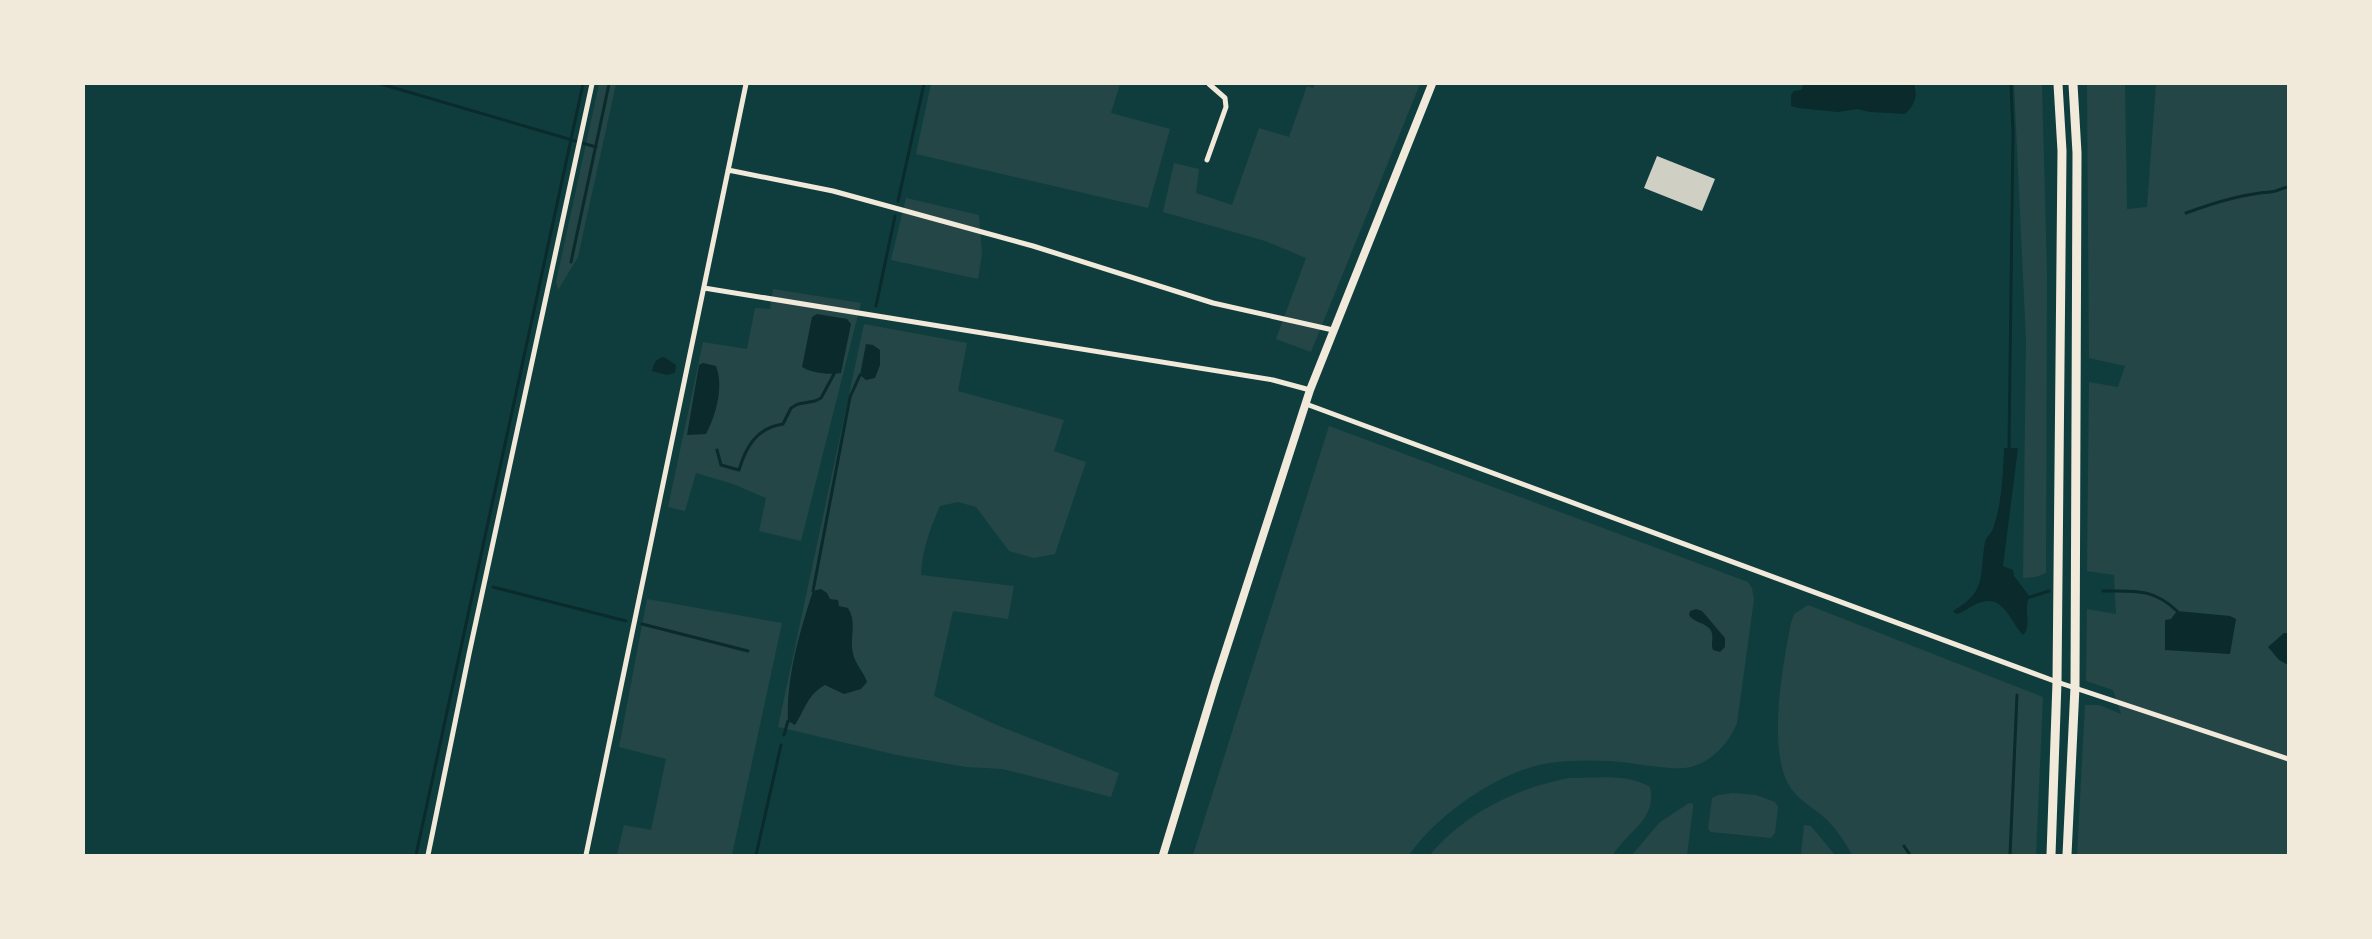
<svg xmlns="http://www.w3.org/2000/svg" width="2372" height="939" font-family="'Work Sans',sans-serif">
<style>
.green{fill:#244646}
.water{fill:#0a2a2b}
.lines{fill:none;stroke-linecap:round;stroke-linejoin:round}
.stream{stroke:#0a2a2b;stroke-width:3}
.building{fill:#cfcfc3}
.minor{stroke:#f1e9da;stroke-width:5}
.secondary{stroke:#f1e9da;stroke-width:8}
.trunk{stroke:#f1e9da;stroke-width:9}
</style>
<rect width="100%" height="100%" fill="#0f3d3e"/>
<path class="green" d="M599,84H616L578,257L558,290L556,282Z
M931,84H1120L1111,113L1170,129L1148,208L916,154Z
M1315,84H1420L1311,352L1276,339L1306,258L1265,241L1163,212L1174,163L1199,169L1196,193L1232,205L1259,128L1289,137L1307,86L1313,88Z
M2014,84H2042L2047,274L2046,573L2036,577L2023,578L2026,341Z
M2087,84H2125L2127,209L2147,207L2156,84H2288V855H2077L2085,705H2099L2121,714L2113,690L2086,681L2087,609L2116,614L2114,575L2087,571L2089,382L2118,387L2125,366L2089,358Z
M906,198L979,215L982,254L978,279L891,260Z
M773,289L861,303L801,541L759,531L766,498L733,484L696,473L685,511L668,507L703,342L747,349L755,308L770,309Z
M864,324L967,343L958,391L1064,420L1054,451L1086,462L1055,554L1034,558L1009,551L976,507L958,502L940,506C930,529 922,550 921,575L1014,586L1008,619L953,611L934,696L999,726L1119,773L1111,797L1003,769L966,767L897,755L778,727Z
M1329,426L1748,582L1752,588L1754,599L1737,723C1729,744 1709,765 1685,768C1665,770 1631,762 1609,761C1590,760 1568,760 1549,763C1499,771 1438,814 1409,855H1193Z
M647,599L782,623L732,855H617L624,825L651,830L666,759L619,747Z
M1808,605L2043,697L2036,855H1852C1845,842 1836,828 1825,818C1815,809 1802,802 1793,791C1765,757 1783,664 1791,623L1794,614Z
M1570,778C1596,778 1627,773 1650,787C1657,820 1628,830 1613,855H1430C1464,814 1518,787 1570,778Z
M1733,793L1756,795L1775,802L1778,807L1775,833L1771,838L1711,832L1708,829L1712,798L1718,795Z
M1689,803L1693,804V808L1687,855H1632L1659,823Z
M1804,825L1811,826L1835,855H1801Z"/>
<path class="water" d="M1804,84H1914C1918,96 1915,105 1905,114L1870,112L1857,109L1838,112L1798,108L1791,106V95L1794,91L1801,90Z
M817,314L847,319L851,324L841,373C829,375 811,373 802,367L812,317Z
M866,344L873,345L880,350V365L875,378L866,380L860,375Z
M664,357L676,365L675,373L667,375L652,371C654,363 655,359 664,357Z
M703,363L716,366C724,387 716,415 706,434L687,435L699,365Z
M2004,448H2018L2003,566L2013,570L2014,576L2030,597C2022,608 2033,625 2023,635C2012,624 2004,595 1982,602C1972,604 1966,612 1956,614L1953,611C1988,591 1979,575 1985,542C1986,537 1991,534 1993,529C2002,503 2003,474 2004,448Z
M821,589L827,593L830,599L838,600L839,606L848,608C858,624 848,640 854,657C857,666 864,673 867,682L861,689L844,694L825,685C808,694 805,709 795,725L788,721C786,678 800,631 813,591Z
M1696,609L1702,611L1725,638V647L1720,652L1713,650C1710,643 1715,636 1710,629C1704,622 1694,623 1689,615L1690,611Z
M2177,611L2230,616L2236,619L2230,654L2165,650V620L2171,619Z
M2284,633H2288V665L2279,660L2268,647Z"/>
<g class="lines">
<path class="stream" d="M381,84L596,147
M898,201L924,84
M2186,213C2213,203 2241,194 2270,192C2276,192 2282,188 2288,187
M571,262L609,84
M876,306L895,216
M2009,447L2013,133L2011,84
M717,450L721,465L739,470C746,446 757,428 783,424L791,408L798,404L815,401L821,398L834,374
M493,587L626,621
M813,591L850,397L860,375
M2103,591C2134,591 2153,588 2177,611
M2030,597L2049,591
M642,624L748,651
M784,735L788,721
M1904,846L1910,855
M416,855L583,84
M756,855L781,745
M2010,855L2017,695"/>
</g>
<path class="building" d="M1657,156L1715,179L1702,211L1644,188Z"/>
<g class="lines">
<path class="minor" d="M1207,160L1226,107L1225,98L1209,84
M728,170L833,191L1033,246L1213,303L1333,330
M704,288L1273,380L1310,390
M1306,404L2057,682L2288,759
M428,855L469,654L592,84
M586,855L746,84"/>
<path class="secondary" d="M1163,855L1215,684L1310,390L1432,84"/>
<path class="trunk" d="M2051,855L2057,682L2062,151L2058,84
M2067,855L2075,687L2077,153L2073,84"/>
</g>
<rect width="2372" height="939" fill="none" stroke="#f1e9da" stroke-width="170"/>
</svg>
